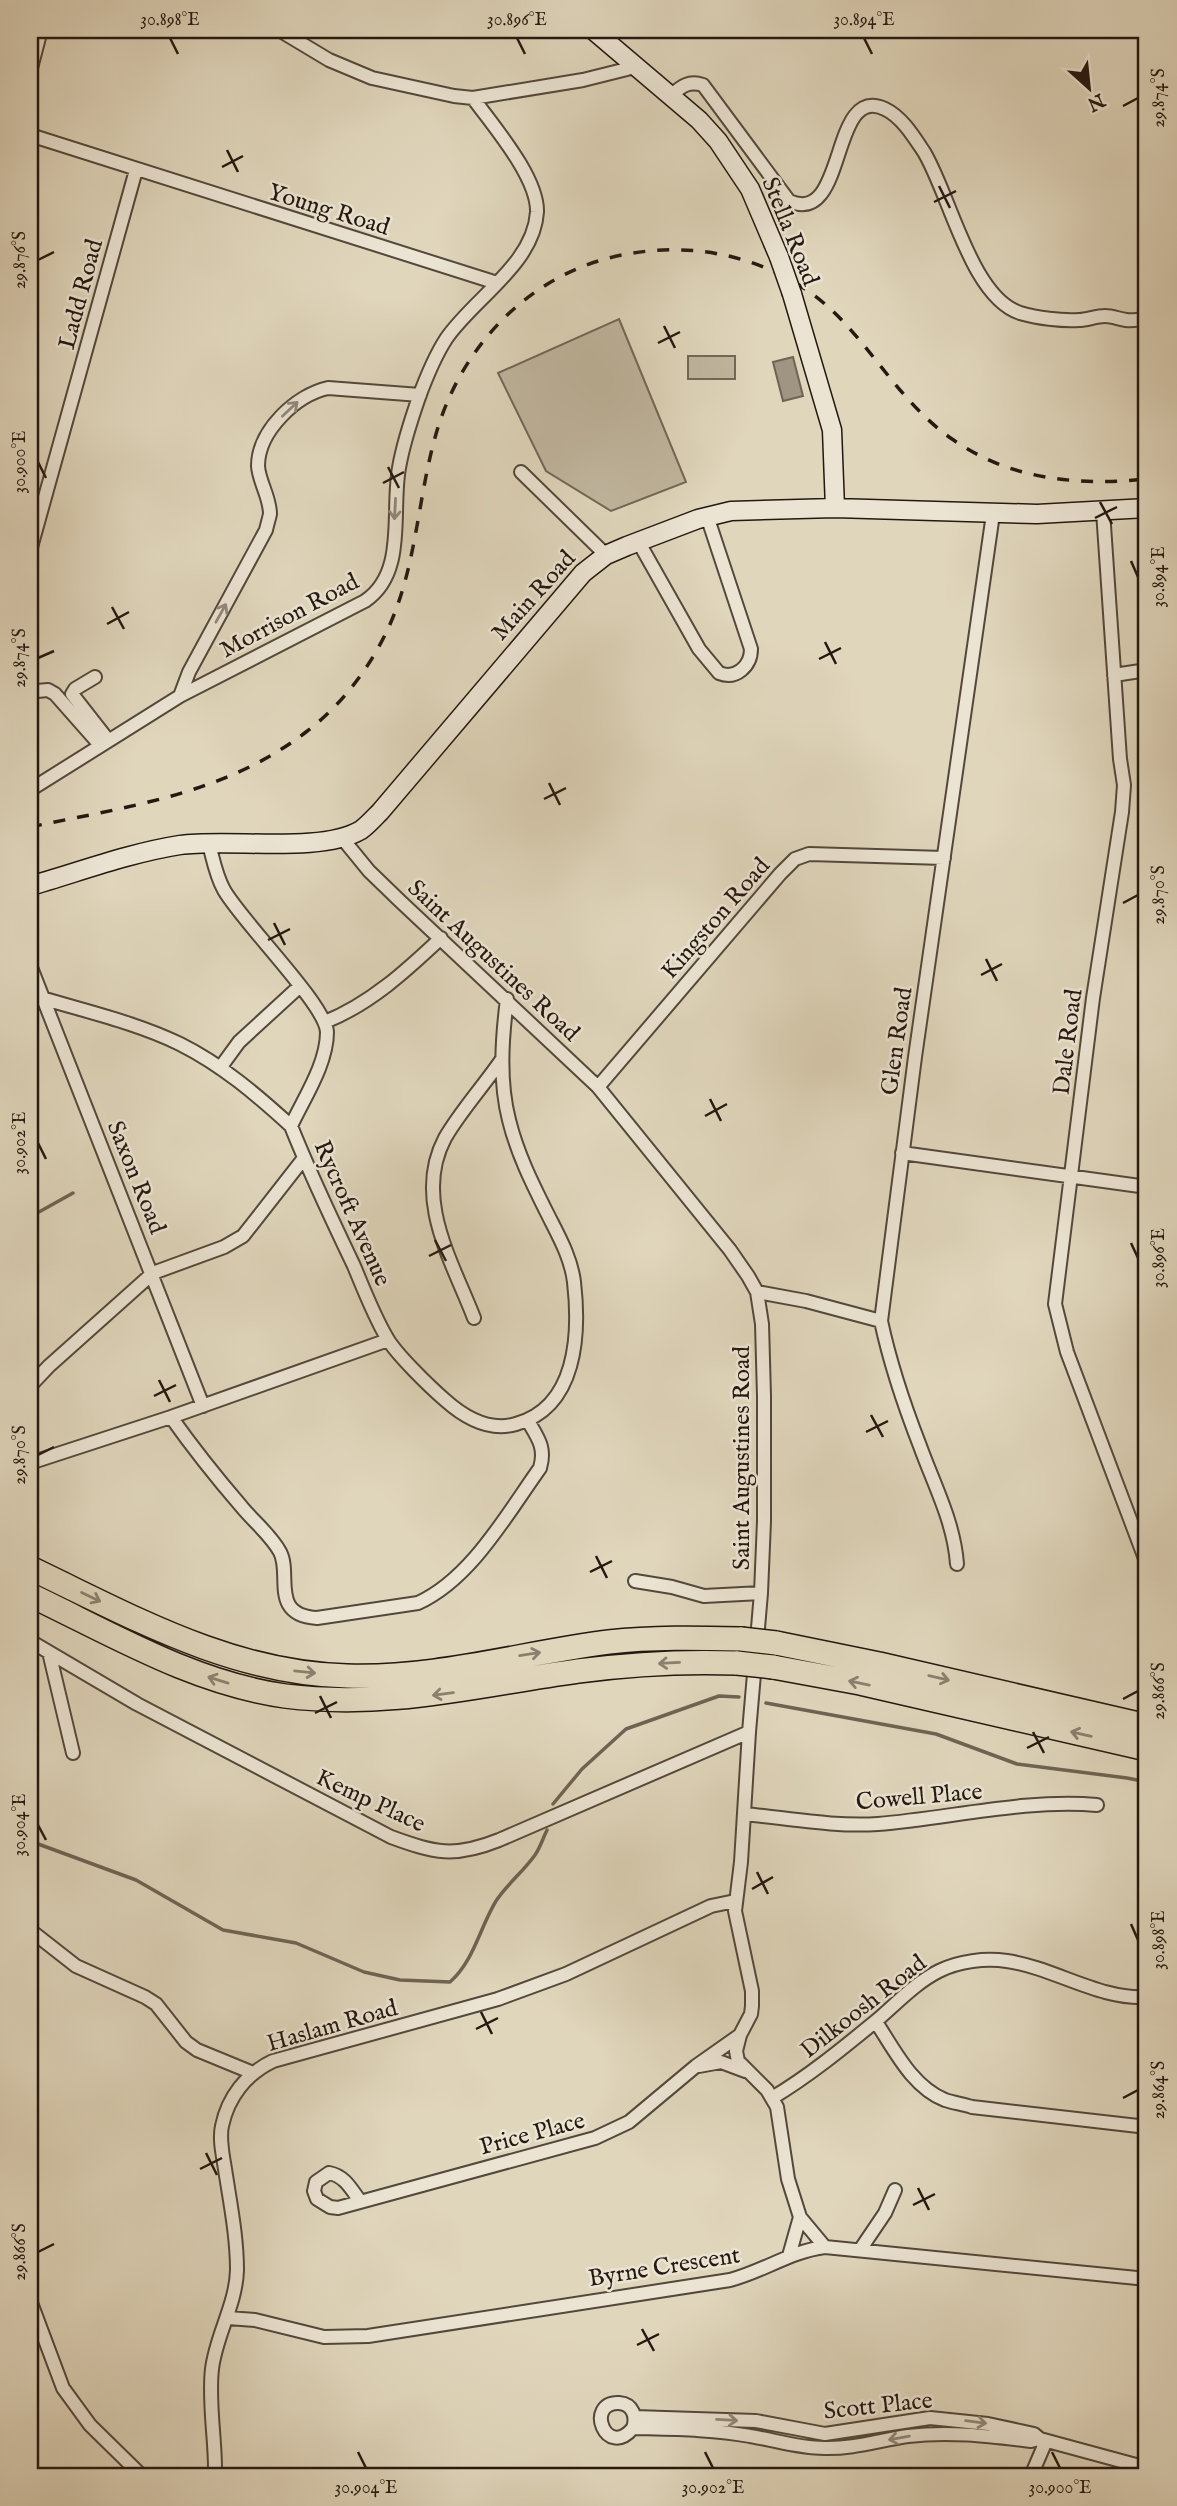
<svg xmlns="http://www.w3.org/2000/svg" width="1177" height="2506" font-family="'IM FELL English',serif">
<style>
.green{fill:#c0b69f;stroke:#726758;stroke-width:2}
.water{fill:#a09582;stroke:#6e6354;stroke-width:2}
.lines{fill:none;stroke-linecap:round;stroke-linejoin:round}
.stream{stroke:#6e6354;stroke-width:3.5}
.street-casing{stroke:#53483b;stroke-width:16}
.secondary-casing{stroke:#241810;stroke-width:21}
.highway-casing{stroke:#241810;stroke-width:26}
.street{stroke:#ebe4d3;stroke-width:12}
.secondary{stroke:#ebe4d3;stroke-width:18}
.highway{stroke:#e0d6bc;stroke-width:23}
.rail{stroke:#241810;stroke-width:3.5;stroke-dasharray:12 12;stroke-linecap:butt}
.secondary-bridge-casing{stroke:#241810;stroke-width:21;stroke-linecap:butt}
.highway-bridge-casing{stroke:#241810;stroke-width:26;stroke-linecap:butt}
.secondary-bridge{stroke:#ebe4d3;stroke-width:18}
.highway-bridge{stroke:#e0d6bc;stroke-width:23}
.oneway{stroke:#91887b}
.oneway2{stroke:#8b806f}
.ticks{fill:none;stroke:#241810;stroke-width:2.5}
.labels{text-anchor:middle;stroke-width:5;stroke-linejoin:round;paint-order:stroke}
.street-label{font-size:24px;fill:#241810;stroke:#ebe4d3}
.neatline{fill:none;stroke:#241810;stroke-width:2.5}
.ticks-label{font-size:18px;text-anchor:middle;fill:#241810}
</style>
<rect width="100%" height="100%" fill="#e0d6bc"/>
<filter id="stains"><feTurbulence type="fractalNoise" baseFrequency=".00286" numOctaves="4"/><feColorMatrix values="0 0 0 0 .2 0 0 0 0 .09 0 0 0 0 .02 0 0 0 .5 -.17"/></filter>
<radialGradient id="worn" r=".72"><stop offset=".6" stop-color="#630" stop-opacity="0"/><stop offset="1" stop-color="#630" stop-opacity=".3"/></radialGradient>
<path class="green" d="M619,319L686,482L611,511L546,471L498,373Z
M688,356H735V379H688Z"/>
<path class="water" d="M793,357L803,396L783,401L773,362Z"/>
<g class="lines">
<path class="stream" d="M30,1217L73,1193
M766,1703L936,1734L1017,1764L1127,1778L1147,1782
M553,1804L582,1769L626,1729L719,1696L739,1697
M30,1841L136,1880L223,1930L296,1943L364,1972L400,1980L450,1982C474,1961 480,1927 496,1901C507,1884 523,1872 535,1855C540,1848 543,1838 547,1830"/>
<g class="street-casing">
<path id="street" d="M279,30L329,60L372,78L454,96L473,98L583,80L635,67
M30,72L41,30
M670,96C681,87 688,80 703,85L789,201C848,227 829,83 885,109C902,117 914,137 924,152C950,195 971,297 1020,313C1037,318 1061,321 1079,320C1087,320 1096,316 1105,316C1112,316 1119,319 1126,320C1133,321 1140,319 1147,319
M30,135L497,283
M521,472L606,555
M1103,511L1120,759L1124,785L1122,812L1093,998L1055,1304L1067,1352L1147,1564
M638,541L699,649L719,673C736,680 751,666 751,649L707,516
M30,551L136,170
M1114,675L1147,670
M95,677L75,689L72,694L108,740
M37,691L48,690L55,694L100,745
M180,696L189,672L266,530C267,525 269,519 270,514C270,497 259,482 258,466C258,431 296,395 328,388L420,395
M30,790L180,696L365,601C407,573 391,512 399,468C403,444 411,420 419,397C426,378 435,356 446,339C473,299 534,264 537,212C538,177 493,126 473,98
M342,838L369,871L400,901L598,1087L730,1250L748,1276L757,1292L762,1324L764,1396V1521L761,1593L749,1732L741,1862L735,1911L752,1991V2006L751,2014L740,2035L736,2051L738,2061L767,2090L777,2107L788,2179L800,2217L825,2247
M209,844C213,859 216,876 224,890C242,922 326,1005 327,1032C327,1064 304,1098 291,1126C310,1174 332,1220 354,1266C364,1290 374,1316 387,1338C396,1354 430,1387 445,1400C464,1417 489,1432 516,1424C577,1407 580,1334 574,1282C571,1257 558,1235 547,1213C532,1183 517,1153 509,1120C499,1081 502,1039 507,999
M30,965L203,1406
M42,998C88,1012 137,1023 180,1044C222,1065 257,1095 291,1126
M325,1022C370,1004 406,971 441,938
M220,1068L239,1042L300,986
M598,1087L780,874L795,859L809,854L944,858
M902,1153L1147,1187
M757,1292L806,1301L881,1321
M474,1318C452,1261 413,1198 445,1138C459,1113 485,1084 502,1059
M30,1386L49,1366L153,1273L224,1247L243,1236L304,1158
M171,1417C193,1448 216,1477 241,1506C253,1521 271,1535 280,1552C292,1574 269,1615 317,1618L418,1603C471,1579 507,1514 540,1468C546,1448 538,1438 528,1421
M30,1463L171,1417L388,1340
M957,1564C954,1522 934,1485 920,1446C904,1405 890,1363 881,1321L915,1057L993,514
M635,1581L672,1587L704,1596L761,1593
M30,1641L137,1704L391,1837C435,1853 454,1858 499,1840L749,1732
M49,1652L73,1753
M744,1814C788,1818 834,1827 878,1824C951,1818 1024,1799 1097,1805
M30,1930L76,1966L145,1997L156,2004L186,2042L197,2050L253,2073
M876,2022C894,2049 912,2087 945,2100C954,2103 963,2104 972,2107L1147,2127
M699,2066L721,2062L745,2071
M772,2098C809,2076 843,2048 876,2021C896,2004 915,1983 939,1971C959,1961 985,1958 1007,1961C1055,1968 1099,2000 1147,1997
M360,2201C351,2189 345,2176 329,2173L316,2182L314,2191L317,2199L330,2207L338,2208L595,2138L629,2122L696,2066L740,2035
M860,2250L885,2213L895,2190
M789,2256L800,2217
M30,2300L63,2388L90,2425L142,2476
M228,2318L255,2320L324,2337L368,2336L730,2280C762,2272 791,2251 825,2247L1147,2279
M635,2417L756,2421L825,2434L930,2418L988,2424L1034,2434L1040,2439L1147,2468
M633,2428C637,2417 633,2404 619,2403C584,2402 606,2460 633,2428C672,2429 712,2429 750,2436C775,2440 798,2448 824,2448C853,2449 880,2440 908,2436C950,2431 989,2436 1031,2441L1039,2439
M215,2476C216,2441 208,2404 212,2369C216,2335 236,2305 237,2270C237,2236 230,2202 225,2169C223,2156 219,2139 222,2126C228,2097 246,2074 273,2061L498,1999L566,1974L711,1906L735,1901
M1031,2476L1046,2441"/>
</g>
<g class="secondary-casing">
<path id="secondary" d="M593,30L699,120L718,141L750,189L779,257
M792,294L832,430L835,508
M30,886C79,872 129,853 180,845C229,838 320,854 361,830C368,825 374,818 380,812L583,573L606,555L627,546L698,519L731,511L835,508L1037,514L1147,508"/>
</g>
<g class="highway-casing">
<path id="highway" d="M30,1568C133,1617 230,1673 347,1676C435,1679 522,1653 609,1642C653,1637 697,1638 741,1639
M30,1595C112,1634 193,1683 285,1696C389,1709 476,1685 578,1671C631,1664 684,1661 737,1663
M776,1643L879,1664L1147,1726
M773,1667L860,1683L1147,1749"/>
</g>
<use href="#street" class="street"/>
<use href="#secondary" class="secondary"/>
<use href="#highway" class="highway"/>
<path class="rail" d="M30,827C126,807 226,794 306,732C345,703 378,657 395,612C417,555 419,493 436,434C461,346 530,273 622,255C706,238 793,263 849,328C883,366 909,409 952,439C1010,480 1078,486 1147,479"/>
<g class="secondary-bridge-casing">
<path id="secondary-bridge" d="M779,257L792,294"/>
</g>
<g class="highway-bridge-casing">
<path id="highway-bridge" d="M741,1639L776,1643
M737,1663L773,1667"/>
</g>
<use href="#secondary-bridge" class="secondary-bridge"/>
<use href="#highway-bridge" class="highway-bridge"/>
</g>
<defs><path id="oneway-shaft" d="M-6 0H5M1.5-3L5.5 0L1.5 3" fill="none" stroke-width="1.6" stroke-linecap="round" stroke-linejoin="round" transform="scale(1.75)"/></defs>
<g class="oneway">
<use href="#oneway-shaft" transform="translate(290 409) rotate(-43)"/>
<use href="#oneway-shaft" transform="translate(395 509) rotate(93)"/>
<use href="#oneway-shaft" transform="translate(221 613) rotate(-61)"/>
<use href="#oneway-shaft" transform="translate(727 2420) rotate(3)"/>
<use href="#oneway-shaft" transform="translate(976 2422) rotate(7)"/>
<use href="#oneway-shaft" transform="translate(899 2438) rotate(170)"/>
</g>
<g class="oneway2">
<use href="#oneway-shaft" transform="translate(91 1597) rotate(26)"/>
<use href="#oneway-shaft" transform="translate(530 1654) rotate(-9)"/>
<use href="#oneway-shaft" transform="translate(669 1663) rotate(177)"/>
<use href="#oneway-shaft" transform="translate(305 1672) rotate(6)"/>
<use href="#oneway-shaft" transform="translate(939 1678) rotate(13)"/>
<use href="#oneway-shaft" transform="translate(218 1680) rotate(-163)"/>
<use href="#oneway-shaft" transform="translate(859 1683) rotate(-168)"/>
<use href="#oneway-shaft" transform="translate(443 1694) rotate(173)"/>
<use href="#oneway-shaft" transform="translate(1081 1734) rotate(-167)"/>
</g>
<path class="ticks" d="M170,38L178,54M517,38L525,54M864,38L872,54M1123,106L1138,98M227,150L238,172M222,167L243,156M939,186L950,208M934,202L956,191M38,260L54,252M664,326L675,348M658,343L680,332M38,462L46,478M388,467L399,488M383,483L404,472M1100,502L1112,524M1095,518L1117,507M1131,561L1138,577M112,607L124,629M107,624L129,612M825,642L836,664M38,658L54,651M819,659L841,648M549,783L560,805M544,799L566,788M1123,903L1138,895M274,923L285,945M268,940L290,929M986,959L997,981M981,975L1002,964M710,1099L721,1121M705,1116L727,1104M38,1143L46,1159M435,1240L446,1261M1131,1243L1138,1258M429,1256L451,1245M159,1380L170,1402M154,1396L176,1385M871,1415L883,1437M866,1432L888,1421M38,1455L54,1447M596,1556L607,1578M590,1572L612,1561M320,1696L331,1718M1123,1699L1138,1691M315,1713L337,1702M1033,1732L1044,1753M1027,1748L1049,1737M38,1825L46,1840M757,1872L768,1894M752,1889L773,1877M1131,1924L1138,1940M481,2012L492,2034M476,2029L498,2018M1123,2098L1138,2090M206,2153L217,2175M200,2169L222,2158M918,2188L929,2210M913,2205L935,2194M38,2252L54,2244M642,2329L654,2351M637,2345L659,2334M358,2452L366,2468M705,2452L713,2468M1052,2452L1060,2468"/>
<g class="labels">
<g class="street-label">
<text transform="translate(329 209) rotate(17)" y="8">Young Road</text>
<text transform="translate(791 231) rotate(68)" y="8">Stella Road</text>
<text transform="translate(80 294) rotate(-75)" y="8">Ladd Road</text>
<text transform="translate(533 595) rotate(-48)" y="8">Main Road</text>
<text transform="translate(289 615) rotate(-28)" y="8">Morrison Road</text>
<text transform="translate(715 918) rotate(-49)" y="8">Kingston Road</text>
<text transform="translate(494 960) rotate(43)" y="8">Saint Augustines Road</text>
<text transform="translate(896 1041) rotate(-82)" y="8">Glen Road</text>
<text transform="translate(1067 1042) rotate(-83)" y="8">Dale Road</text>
<text transform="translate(137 1177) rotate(68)" y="8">Saxon Road</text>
<text transform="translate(353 1213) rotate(66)" y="8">Rycroft Avenue</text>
<text transform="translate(741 1458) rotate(-90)" y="8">Saint Augustines Road</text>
<text transform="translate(919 1796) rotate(-5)" y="8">Cowell Place</text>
<text transform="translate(371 1800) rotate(25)" y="8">Kemp Place</text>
<text transform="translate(863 2006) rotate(-38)" y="8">Dilkoosh Road</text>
<text transform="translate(332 2025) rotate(-16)" y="8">Haslam Road</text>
<text transform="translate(532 2133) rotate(-15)" y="8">Price Place</text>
<text transform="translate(664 2266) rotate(-9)" y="8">Byrne Crescent</text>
<text transform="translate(878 2405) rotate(-6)" y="8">Scott Place</text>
</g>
</g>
<rect width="1177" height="2506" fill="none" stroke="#e0d6bc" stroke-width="77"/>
<g transform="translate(1089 88) rotate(153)" stroke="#ebe4d3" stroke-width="5" paint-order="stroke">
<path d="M0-5L12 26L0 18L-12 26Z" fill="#241810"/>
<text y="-10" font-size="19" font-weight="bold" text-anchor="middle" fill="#241810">N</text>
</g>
<rect x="38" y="38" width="1100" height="2430" class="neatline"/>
<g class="ticks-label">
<text x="170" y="25">30.898°E</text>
<text x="517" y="25">30.896°E</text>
<text x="864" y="25">30.894°E</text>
<text transform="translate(1158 98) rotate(-90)" y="6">29.874°S</text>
<text transform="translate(19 260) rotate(-90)" y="6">29.876°S</text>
<text transform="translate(19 462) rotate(-90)" y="6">30.900°E</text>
<text transform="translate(1158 577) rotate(-90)" y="6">30.894°E</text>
<text transform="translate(19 658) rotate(-90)" y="6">29.874°S</text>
<text transform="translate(1158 895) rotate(-90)" y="6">29.870°S</text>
<text transform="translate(19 1143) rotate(-90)" y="6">30.902°E</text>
<text transform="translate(1158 1258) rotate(-90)" y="6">30.896°E</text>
<text transform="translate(19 1455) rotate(-90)" y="6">29.870°S</text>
<text transform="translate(1158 1691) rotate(-90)" y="6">29.866°S</text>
<text transform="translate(19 1825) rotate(-90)" y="6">30.904°E</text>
<text transform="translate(1158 1940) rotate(-90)" y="6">30.898°E</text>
<text transform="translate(1158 2090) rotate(-90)" y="6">29.864°S</text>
<text transform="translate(19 2252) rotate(-90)" y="6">29.866°S</text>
<text x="366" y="2493">30.904°E</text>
<text x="713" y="2493">30.902°E</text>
<text x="1060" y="2493">30.900°E</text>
</g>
<rect width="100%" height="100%" filter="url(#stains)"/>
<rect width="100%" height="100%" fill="url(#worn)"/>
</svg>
